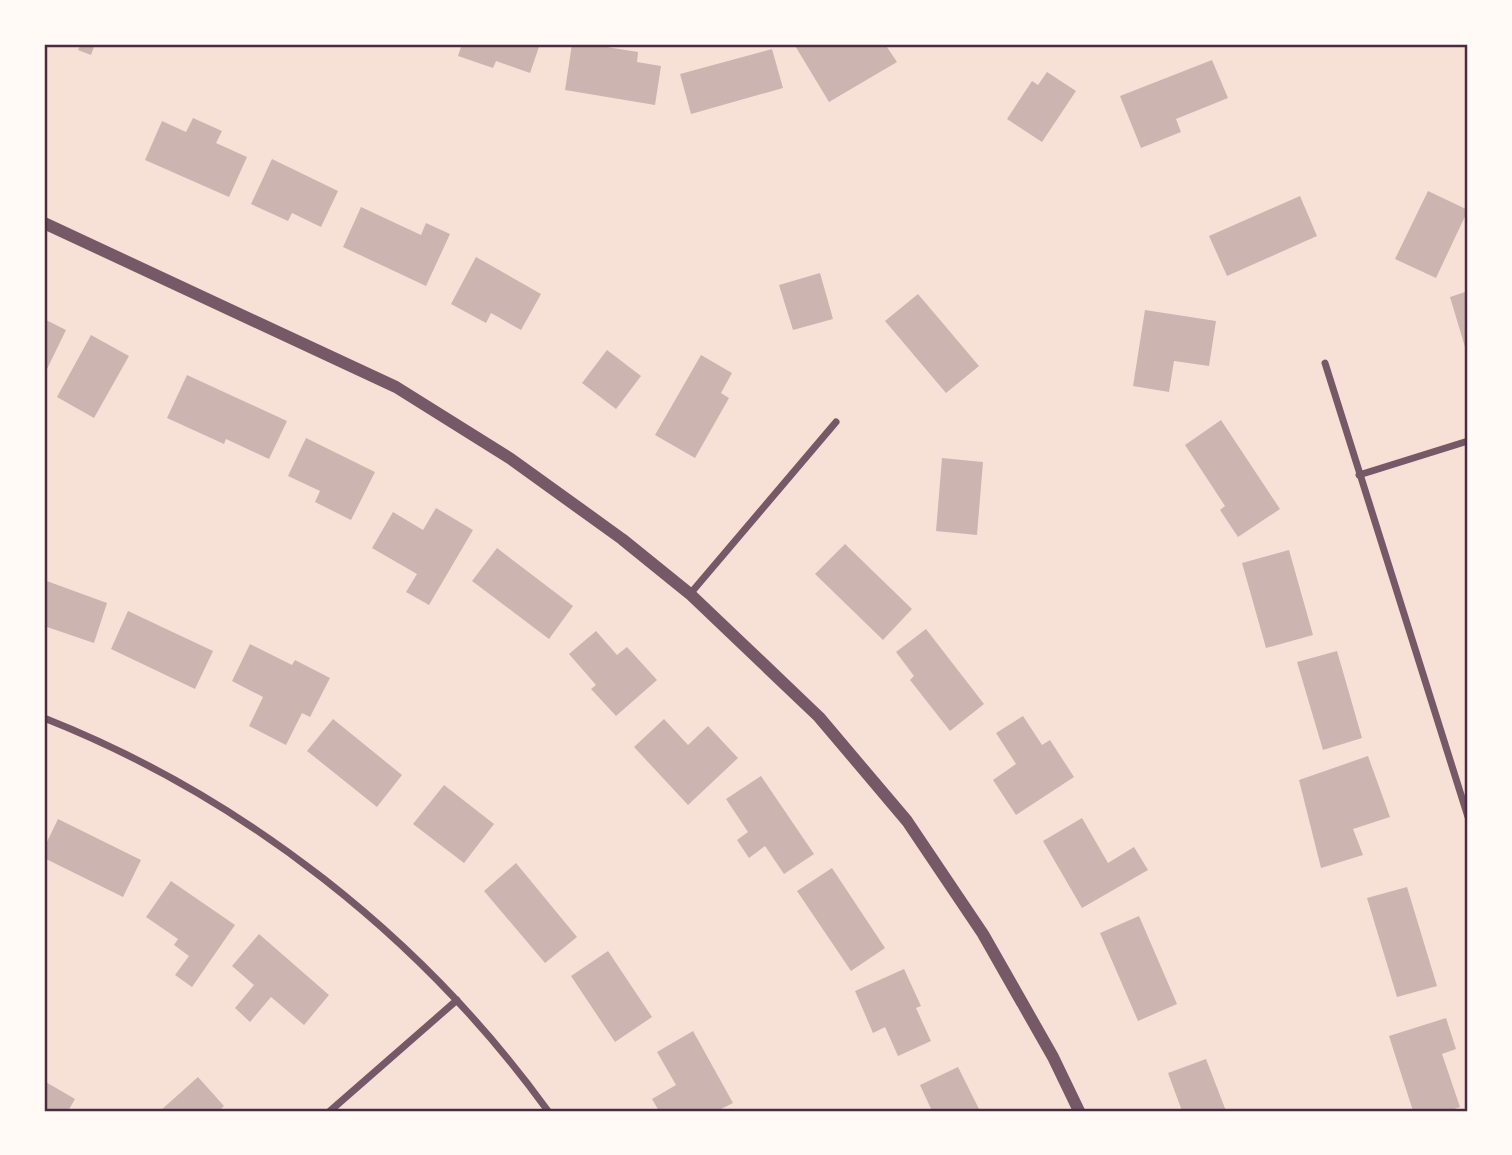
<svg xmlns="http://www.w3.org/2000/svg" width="1512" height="1155" font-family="'PT Sans',sans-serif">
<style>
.building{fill:#ccb4b1}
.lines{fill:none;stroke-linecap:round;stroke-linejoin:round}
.minor{stroke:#755966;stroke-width:7}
.tertiary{stroke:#755966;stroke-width:12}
.neatline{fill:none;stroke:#4a2c40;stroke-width:2.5}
</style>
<rect width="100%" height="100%" fill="#f7e1d7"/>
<path class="building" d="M81,44H95L91,55L78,50Z
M462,44H540L530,73L496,61L493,68L458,56Z
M572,44H588L638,52L637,62L661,66L655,105L565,90Z
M794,44H885L897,62L829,102Z
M772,49L783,88L691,114L680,74Z
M1212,60L1228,98L1176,119L1181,132L1141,148L1120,96Z
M1047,72L1076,91L1042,142L1007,119L1032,81L1038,85Z
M193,118L222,131L216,143L247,157L229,197L145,160L162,121L186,132Z
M272,159L338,191L321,227L292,213L288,221L251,204Z
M1428,191L1468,210L1436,278L1395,259Z
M1300,196L1317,236L1227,276L1209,236Z
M361,207L421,235L426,223L450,234L426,286L343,247Z
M476,257L541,294L521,330L491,313L486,323L451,304Z
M820,273L833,319L793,330L779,285Z
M1468,291V357L1450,297Z
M918,294L979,366L946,393L885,321Z
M1145,310L1216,321L1209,366L1174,361L1169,392L1133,386Z
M44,319L66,330L47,369L44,367Z
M91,335L129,356L94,418L57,397Z
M607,350L641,376L616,409L582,383Z
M701,355L732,373L721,393L729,398L695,458L655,435Z
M187,375L287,421L269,459L226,439L224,444L167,418Z
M1221,420L1280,509L1238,537L1220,510L1225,506L1185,445Z
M306,438L375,472L351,520L315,502L320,491L288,476Z
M942,458L983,462L977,535L936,531Z
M436,508L473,530L429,605L406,592L417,574L372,548L393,512L423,530Z
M845,544L912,609L883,640L815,574Z
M497,548L573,606L549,639L472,581Z
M1289,550L1313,635L1266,648L1242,563Z
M44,580L107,603L94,643L44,626Z
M128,611L213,651L195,689L111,649Z
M926,629L984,704L950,731L910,680L914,676L896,652Z
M596,631L617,655L627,647L657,680L616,716L591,689L596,685L569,654Z
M250,644L292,665L295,660L330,678L310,717L302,713L286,745L249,726L263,697L232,681Z
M1337,651L1362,738L1323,750L1297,662Z
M1023,716L1042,745L1050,740L1074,777L1016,815L993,780L1016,764L996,733Z
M333,719L402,775L377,807L307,751Z
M664,719L688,745L708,726L738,758L688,805L634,747Z
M1368,756L1390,817L1353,829L1363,855L1321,868L1299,780Z
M761,776L814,854L784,874L765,846L749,858L737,840L748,832L726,799Z
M444,785L494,824L464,863L413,824Z
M1082,818L1108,863L1134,847L1148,870L1082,908L1043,841Z
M58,819L141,860L123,897L44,858V848Z
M516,863L577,937L545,963L484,891Z
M832,868L885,948L851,971L797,891Z
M171,881L235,925L192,987L175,975L189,956L174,945L178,939L146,917Z
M1407,887L1437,986L1397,997L1367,898Z
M1139,916L1177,1004L1138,1021L1100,933Z
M259,934L329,995L304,1025L271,997L250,1022L235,1008L254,985L232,966Z
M608,951L652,1017L615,1042L571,976Z
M904,969L921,1006L916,1008L931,1041L898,1056L885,1027L873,1033L855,991Z
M1446,1018L1456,1049L1442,1054L1460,1107L1448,1111H1413L1389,1036Z
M693,1031L733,1103L717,1111H659L652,1099L676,1085L657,1052Z
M1206,1059L1226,1111H1182L1168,1073Z
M958,1067L980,1111H932L920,1085Z
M198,1077L224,1106L219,1111H160Z
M44,1081L75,1099L68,1111H44Z"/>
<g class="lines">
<path class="minor" d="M1325,363L1468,817
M1359,475L1468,441
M690,594L836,422
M44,718C244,797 422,937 548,1111
M330,1111L457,1000"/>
<path class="tertiary" d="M44,223L396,387L511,459L622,539L690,594L819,717L907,821L983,934L1053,1057L1079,1111"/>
</g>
<rect width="1512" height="1155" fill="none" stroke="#fffaf5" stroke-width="91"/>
<rect x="46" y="46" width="1420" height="1064" class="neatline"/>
</svg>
